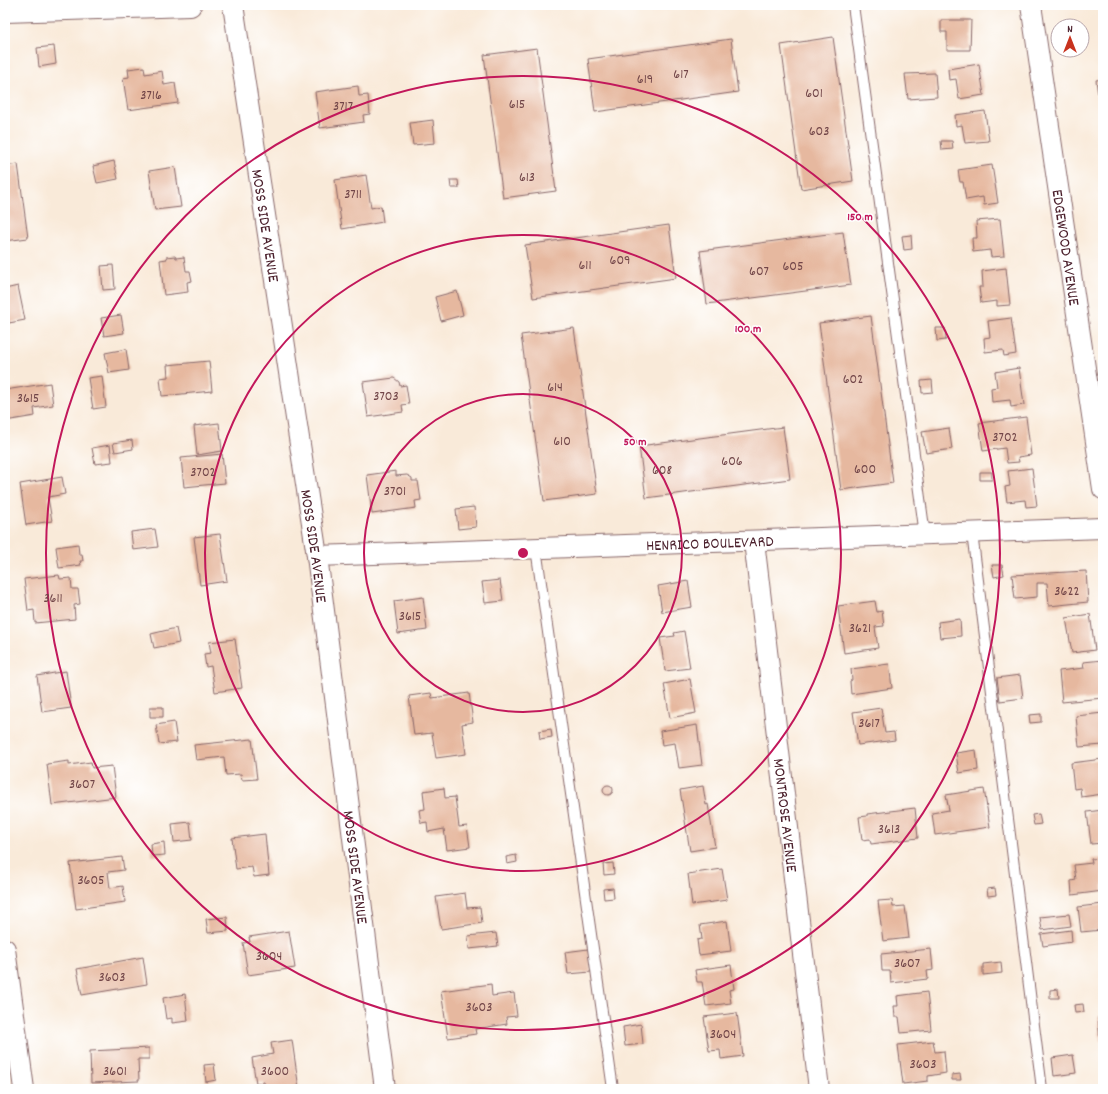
<svg xmlns="http://www.w3.org/2000/svg" width="1108" height="1094" font-family="Dekko,sans-serif">
<style>
.building{fill:#e6b89f}
.lines{fill:none;stroke-linecap:round;stroke-linejoin:round}
.lane-casing{stroke:#876668;stroke-width:12}
.street-casing{stroke:#876668;stroke-width:22}
.primary-casing{stroke:#876668;stroke-width:24}
.lane{stroke:#fff;stroke-width:10}
.street{stroke:#fff;stroke-width:20}
.primary{stroke:#fff;stroke-width:22}
.ring{fill:none;stroke:#c2185b;stroke-width:2}
.labels{text-anchor:middle;stroke-width:3;stroke-linejoin:round;paint-order:stroke}
.number-label{font-size:14px;fill:#714548}
.street-label{font-size:16px;fill:#4a1f2b;stroke:#fff}
.centre{fill:#c2185b;stroke:#fff;stroke-width:2}
.ring-label{font-size:12px;text-anchor:middle;font-weight:bold;fill:#c2185b;stroke:#fff;stroke-width:3;stroke-linejoin:round;paint-order:stroke}
</style>
<rect width="100%" height="100%" fill="#fff"/>
<filter id="ink" filterUnits="userSpaceOnUse"><feTurbulence type="fractalNoise" baseFrequency=".025" numOctaves="2"/><feDisplacementMap in="SourceGraphic" scale="8" xChannelSelector="R" yChannelSelector="G"/><feConvolveMatrix kernelMatrix="1 2 1 2 8 2 1 2 1" color-interpolation-filters="sRGB"/></filter>
<filter id="wash" filterUnits="userSpaceOnUse"><feTurbulence type="fractalNoise" baseFrequency=".012" numOctaves="4" result="noise"/><feDisplacementMap in="SourceGraphic" scale="16" xChannelSelector="R" yChannelSelector="G"/><feGaussianBlur stdDeviation="0.9" result="paint"/><feColorMatrix in="noise" values="0 0 0 0 0 0 0 0 0 0 0 0 0 0 0 0 0 1.4 0 .05"/><feComposite in="paint" operator="in"/></filter>
<g filter="url(#wash)">
<rect width="100%" height="100%" fill="#f9ead9"/>
<g id="blocks">
<path class="building" d="M941,20H971L970,50H947V32H941Z
M833,37L853,181L801,189L781,45Z
M731,39L738,92L595,112L588,59Z
M54,46L56,64L39,67L37,48Z
M537,48L556,191L503,198L484,55Z
M979,64L984,95L959,99L956,79L949,80L948,69Z
M144,67L145,74L162,71L164,85L175,83L178,103L128,110L123,78L129,77L128,69Z
M935,73L937,97L908,99L905,74Z
M1103,79V109L1100,110L1096,80Z
M358,86L359,96L368,95L370,114L363,115L364,122L320,128L315,92Z
M985,111L989,141L965,143L962,125L956,126L955,115Z
M433,120L435,143L413,145L410,123Z
M941,141H952L953,149L942,150Z
M114,161L118,179L97,183L93,166Z
M18,164L28,238L5,241V166Z
M992,165L998,203L984,205L983,197L966,200L963,182H960L958,170Z
M175,167L181,207L155,210L149,171Z
M366,175L371,208L381,206L383,222L342,229L335,180Z
M450,180H458L459,188H451Z
M1000,219L1004,256L991,257L990,250L973,252L972,238H977L976,221Z
M669,225L676,278L533,298L525,245Z
M843,232L851,285L707,304L700,251Z
M911,235L912,249L904,250L902,236Z
M175,256L176,258L184,257L186,271H190L192,281L187,282L188,292L164,295L160,260L167,259L166,257Z
M113,265L115,289L103,290L101,266Z
M1006,268L1010,305L997,306V301L981,303L979,287H983L982,271Z
M18,286L25,320L9,323L8,317L5,318V289Z
M457,291L463,315L441,321L435,297Z
M121,315L124,333L104,336L101,318Z
M871,316L893,483L841,490L819,323Z
M1011,318L1016,354L1004,356L1003,350L985,352L984,338L990,337L988,321Z
M574,328L597,494L544,501L521,335Z
M936,328H945L946,340L937,341Z
M126,349L129,370L109,373L105,353Z
M209,361L212,391L162,396L160,378L168,377L167,365Z
M1019,368L1024,405L1011,407L1010,400L992,402L991,388L997,387L995,372Z
M102,376L106,407L93,409L88,378Z
M394,378L399,382L400,386L406,385L409,404L402,405L403,412L368,417L363,382Z
M932,380L933,392L922,393L921,381Z
M50,383L53,405L34,408L35,416L5,421V390Z
M1026,417L1031,455L1018,457L1019,462L1007,463L1005,448L983,451L979,423Z
M219,423L222,451L197,455L194,426Z
M783,427L790,479L646,498L639,446Z
M949,428L952,449L926,453L922,432Z
M132,440L133,449L115,452L113,443Z
M110,445L112,462L95,464L92,448Z
M222,454L225,483L184,487L181,458Z
M1032,468L1037,506L1026,507L1025,500L1007,502L1005,487L1010,486L1008,471Z
M396,471V476L407,475L412,478V481H418L421,500L415,501L416,508L372,514L367,475Z
M980,472H992V480H980Z
M62,477L65,494L48,497L52,521L26,525L20,484Z
M474,507L476,527L458,529L456,509Z
M155,529L158,547L133,550L131,532Z
M220,534L227,581L200,585L194,537Z
M78,544L79,554H82L83,561H80L81,565L59,568L56,547Z
M992,565H1002L1004,575L994,577Z
M1086,571L1088,602L1049,606L1047,583H1037V597L1015,599L1012,575Z
M59,575L60,579L71,578L72,589H78L80,604L74,605L75,619L35,623L34,610L28,611L24,579Z
M500,580L503,601L485,603L482,582Z
M688,581L692,607L662,612L658,586Z
M423,597L427,630L398,634L394,601Z
M875,601L877,612L882,611L884,626L875,627L878,648L844,653L838,606Z
M1090,614L1095,650L1072,653L1066,618Z
M960,619L961,636L940,638L938,622Z
M176,628L179,643L154,648L151,634Z
M684,631L690,668L665,671L660,638L675,636L674,633Z
M235,639L242,688L215,692L211,666L206,667L204,654L211,653L209,642Z
M1103,660V682H1101L1103,698L1062,702L1059,671L1084,668L1083,662Z
M889,664L892,688L851,694L850,681L852,680L851,669Z
M66,671L71,708L42,712L37,676Z
M1020,675L1023,698L1000,701L997,678Z
M690,679L696,713L670,718L664,684Z
M431,693L432,698L469,693L473,722L462,724L466,754L436,758L432,733L414,735L409,696Z
M150,707H163V717H150Z
M881,708L885,733L894,732L895,740L858,745L853,712Z
M1103,713V745L1079,747L1076,716Z
M1041,714V722L1030,723L1029,715Z
M174,722L177,742L159,744L156,725Z
M697,725L702,765L679,768L675,743L662,745L660,731Z
M551,729L552,737L540,739L539,731Z
M252,739L257,779L242,780L241,774L226,775L224,757L196,760L194,745Z
M976,750L978,770L959,773L956,753Z
M1103,759V794L1081,797L1080,788L1074,789L1071,763Z
M69,761V765L91,762L92,768L112,766L116,797L52,805L47,764Z
M603 790a5 5 0 1 1 10 0a5 5 0 1 1-10 0Z
M703,786L706,805L708,804L715,847L690,851L680,790Z
M444,788L445,798L455,797L459,827L467,826L470,847L447,850L444,829L428,832L427,822L421,823L419,810L425,809L423,791Z
M984,789L990,827L935,835L932,813L949,810L946,795Z
M915,808L918,838L871,844L870,839L862,840L859,817L867,816V814Z
M1103,810V843L1091,844L1087,812Z
M1039,814L1041,824L1034,825L1032,815Z
M190,822L192,840L174,842L172,824Z
M265,834L269,875L254,877L252,867L236,869L232,838Z
M164,842L165,855L152,856L151,844Z
M516,855L517,862L507,864L506,857Z
M122,857L124,870L108,872L110,888L123,886L125,902L76,909L70,863Z
M1103,858V891L1072,895L1071,881L1076,880L1074,865L1092,863L1091,859Z
M613,863L614,874L604,875L603,864Z
M722,869L727,900L692,905L688,874Z
M613,888L614,898L604,899L603,889Z
M995,888L996,895L988,896L987,889Z
M465,893L467,908L480,907L482,923L441,929L436,897Z
M892,900L893,907L905,906L909,938L883,941L878,901Z
M1103,904V934H1102V930L1081,932L1078,907Z
M1069,914L1071,926L1042,930L1040,917Z
M227,917L228,931L208,933L206,919Z
M727,921L731,951L699,955L697,940L702,939L700,925Z
M1071,930L1072,942L1043,946L1041,934Z
M289,931L295,968L248,975L243,943L250,942L249,937Z
M496,933L498,946L469,949L468,936Z
M588,949L591,972L568,974L565,952Z
M931,949L933,970L927,971L928,979L891,983L890,971H882L881,954Z
M143,957L147,984L82,995L77,969Z
M1001,962L1002,973L983,975V964Z
M731,965L734,989L729,990L731,1003L706,1006L702,982H697L695,970Z
M491,984L492,996L514,993L517,1016L506,1017L507,1024L475,1029L476,1034L448,1038L441,991Z
M1058,989L1059,998H1050V990Z
M927,992L931,1030L901,1033L899,1017H895L894,1006H898L897,996Z
M185,994L188,1021L172,1023V1018L166,1019L163,998Z
M1083,1004L1084,1012L1075,1013L1074,1005Z
M737,1013L743,1056L721,1059L720,1050L709,1051L704,1017Z
M1098,1017H1103V1041H1100Z
M641,1024L643,1044L625,1046L623,1027Z
M292,1040L299,1089H265L264,1082L256,1083L252,1058L273,1054L271,1043Z
M933,1041L935,1052L944,1051L946,1073L928,1076V1081L903,1084L898,1045Z
M149,1048V1059H138L139,1081L91,1083L90,1051Z
M1073,1055L1076,1073L1054,1076L1052,1058Z
M214,1064L216,1080L206,1082L204,1065Z
M960,1074L961,1080H952V1075Z"/>
</g>
</g>
<g filter="url(#ink)">
<use href="#blocks" fill-opacity="0" stroke="#876668" stroke-width="1"/>
<g class="lines">
<g class="lane-casing">
<path id="lane" d="M853,5L925,535
M972,533L1042,1089
M536,548L613,1089"/>
</g>
<g class="street-casing">
<g id="street">
<path id="s1" d="M233,5L317,556L385,1089"/>
<path id="s2" d="M1031,5L1103,489"/>
<path id="s3" d="M754,541L819,1089"/>
<path id="s4" d="M317,556L1103,528"/>
<path d="M5,949L24,1089"/>
</g>
</g>
<g class="primary-casing">
<path id="primary" d="M5,11L190,5"/>
</g>
<use href="#lane" class="lane"/>
<use href="#street" class="street"/>
<use href="#primary" class="primary"/>
</g>
</g>
<g class="ring">
<circle cx="523" cy="553" r="159"/>
<circle cx="523" cy="553" r="318"/>
<circle cx="523" cy="553" r="477"/>
</g>
<g class="labels">
<g class="number-label">
<text x="681" y="78">617</text>
<text x="645" y="83">619</text>
<text x="814" y="97">601</text>
<text x="151" y="99">3716</text>
<text x="517" y="108">615</text>
<text x="343" y="110">3717</text>
<text x="819" y="135">603</text>
<text x="527" y="181">613</text>
<text x="353" y="198">3711</text>
<text x="620" y="264">609</text>
<text x="585" y="269">611</text>
<text x="793" y="270">605</text>
<text x="759" y="275">607</text>
<text x="853" y="383">602</text>
<text x="555" y="391">614</text>
<text x="386" y="400">3703</text>
<text x="28" y="402">3615</text>
<text x="1005" y="441">3702</text>
<text x="562" y="445">610</text>
<text x="732" y="465">606</text>
<text x="865" y="473">600</text>
<text x="662" y="474">608</text>
<text x="203" y="476">3702</text>
<text x="395" y="495">3701</text>
<text x="1067" y="595">3622</text>
<text x="53" y="602">3611</text>
<text x="410" y="620">3615</text>
<text x="860" y="632">3621</text>
<text x="869" y="727">3617</text>
<text x="82" y="788">3607</text>
<text x="889" y="833">3613</text>
<text x="91" y="884">3605</text>
<text x="269" y="960">3604</text>
<text x="907" y="967">3607</text>
<text x="112" y="981">3603</text>
<text x="479" y="1011">3603</text>
<text x="723" y="1038">3604</text>
<text x="923" y="1068">3603</text>
<text x="115" y="1075">3601</text>
<text x="275" y="1075">3600</text>
</g>
<g class="street-label">
<text dy="6" stroke="none"><textPath href="#s1" startOffset="223">MOSS SIDE AVENUE</textPath></text>
<text dy="6" stroke="none"><textPath href="#s2" startOffset="245">EDGEWOOD AVENUE</textPath></text>
<text dy="6" stroke="none"><textPath href="#s4" startOffset="393">HENRICO BOULEVARD</textPath></text>
<text dy="6" stroke="none"><textPath href="#s1" startOffset="547">MOSS SIDE AVENUE</textPath></text>
<text dy="6" stroke="none"><textPath href="#s3" startOffset="276">MONTROSE AVENUE</textPath></text>
<text dy="6" stroke="none"><textPath href="#s1" startOffset="871">MOSS SIDE AVENUE</textPath></text>
</g>
</g>
<circle cx="523" cy="553" r="6" class="centre"/>
<g class="ring-label">
<text x="860" y="220">150 m</text>
<text x="748" y="332">100 m</text>
<text x="635" y="445">50 m</text>
</g>
<rect width="1108" height="1094" fill="none" stroke="#fff" stroke-width="20"/>
<g transform="translate(1070 38)"><circle r="19" fill="#ffffff" stroke="#b7a5aa"/>
<path d="M0-3L7 15L0 10L-7 15Z" fill="#c8321e"/>
<text y="-6" font-size="11" font-weight="bold" text-anchor="middle" fill="#4a1f2b">N</text>
</g>
</svg>
